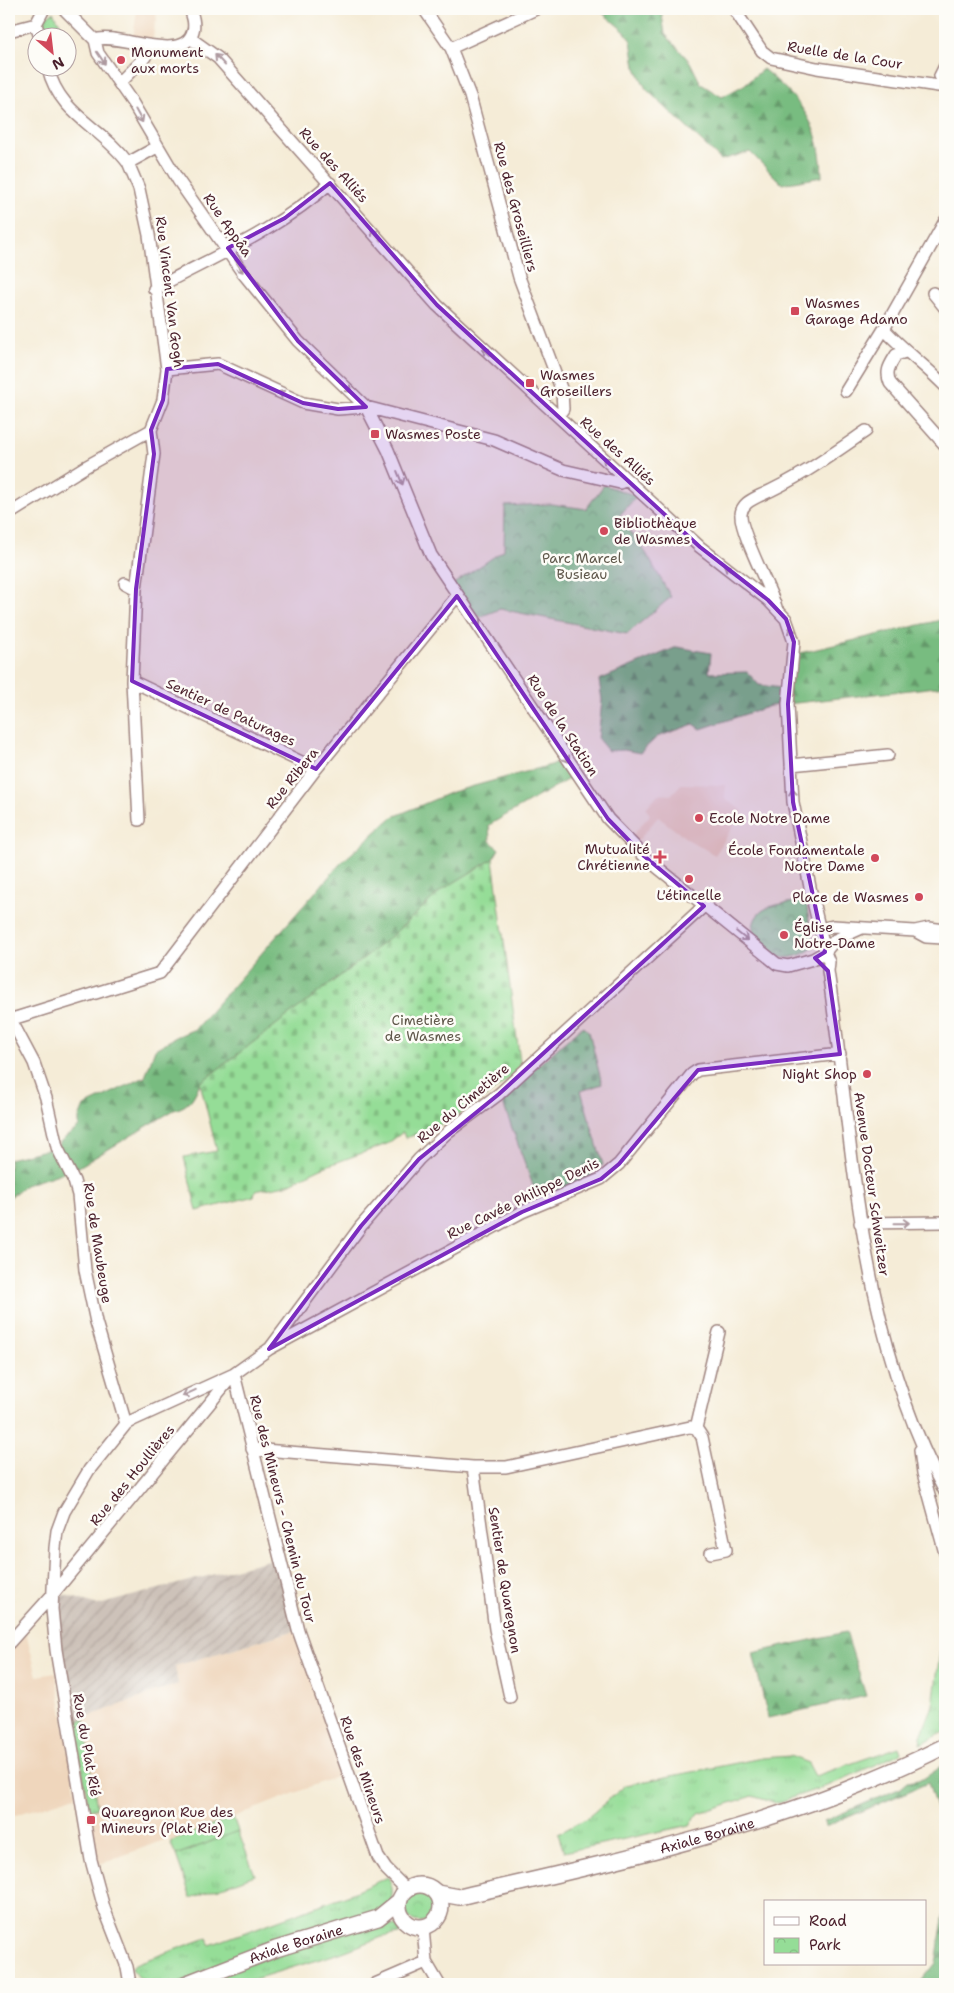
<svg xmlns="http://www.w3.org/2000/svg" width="954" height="1993" font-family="'Shantell Sans',sans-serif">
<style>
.built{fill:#efd6bc}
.industrial{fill:url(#industrial-furrows)}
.grass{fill:url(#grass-tufts);stroke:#707e61}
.forest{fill:url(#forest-firs);stroke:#616e56}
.cemetery{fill:url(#cemetery-stones);stroke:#707e61}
.park{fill:url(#park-crowns);stroke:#707e61}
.garden{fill:#95dd97;stroke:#707e61}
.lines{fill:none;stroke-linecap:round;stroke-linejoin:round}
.minor-casing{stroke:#a08681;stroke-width:14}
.major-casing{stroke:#a08681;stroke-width:18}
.minor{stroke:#fff;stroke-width:11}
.major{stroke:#fff;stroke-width:15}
.oneway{stroke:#ae9aa0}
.marked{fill:#7b2cbf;fill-opacity:0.2;stroke:#7b2cbf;stroke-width:4;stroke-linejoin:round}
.poi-dot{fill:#d1495b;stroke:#fdfcf7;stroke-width:2}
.labels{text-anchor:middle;stroke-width:5;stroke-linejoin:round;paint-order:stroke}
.poi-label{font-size:14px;fill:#4a1f2b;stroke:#fdfcf7;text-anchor:start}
.street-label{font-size:14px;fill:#4a1f2b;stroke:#fdfcf7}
.park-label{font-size:14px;fill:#60584b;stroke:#fdfcf7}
</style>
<defs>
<pattern id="industrial-furrows" width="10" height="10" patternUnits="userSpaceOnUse" patternTransform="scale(1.25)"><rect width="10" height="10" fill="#cdc2b9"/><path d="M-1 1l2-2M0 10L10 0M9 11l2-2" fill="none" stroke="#b2a69f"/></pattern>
<pattern id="grass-tufts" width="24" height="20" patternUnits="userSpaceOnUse" patternTransform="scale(1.25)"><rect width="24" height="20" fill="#95dd97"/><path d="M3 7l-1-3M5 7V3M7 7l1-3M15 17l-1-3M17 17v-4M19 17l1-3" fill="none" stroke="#82bd82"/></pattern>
<pattern id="forest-firs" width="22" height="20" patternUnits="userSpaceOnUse" patternTransform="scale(1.25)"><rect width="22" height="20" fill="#78bc80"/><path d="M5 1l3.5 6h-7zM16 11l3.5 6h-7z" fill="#649869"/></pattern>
<pattern id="cemetery-stones" width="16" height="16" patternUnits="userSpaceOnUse" patternTransform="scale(1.25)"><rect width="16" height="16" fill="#95dd97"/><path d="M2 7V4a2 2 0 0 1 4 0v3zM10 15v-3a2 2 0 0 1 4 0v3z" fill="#82bd82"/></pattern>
<pattern id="park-crowns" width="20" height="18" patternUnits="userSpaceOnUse" patternTransform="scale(1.25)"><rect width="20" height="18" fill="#95dd97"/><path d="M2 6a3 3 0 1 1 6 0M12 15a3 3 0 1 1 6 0" fill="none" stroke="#82bd82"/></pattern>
</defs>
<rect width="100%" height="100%" fill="#fdfcf7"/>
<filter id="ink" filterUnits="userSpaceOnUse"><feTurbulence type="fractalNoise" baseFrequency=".02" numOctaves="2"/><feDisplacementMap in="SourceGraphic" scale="10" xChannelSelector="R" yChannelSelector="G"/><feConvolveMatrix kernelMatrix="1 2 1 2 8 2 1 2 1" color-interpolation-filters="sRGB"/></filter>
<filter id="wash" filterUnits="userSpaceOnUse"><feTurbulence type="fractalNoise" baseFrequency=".0096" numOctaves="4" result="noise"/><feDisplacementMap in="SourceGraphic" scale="20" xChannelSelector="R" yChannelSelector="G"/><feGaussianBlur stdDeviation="1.12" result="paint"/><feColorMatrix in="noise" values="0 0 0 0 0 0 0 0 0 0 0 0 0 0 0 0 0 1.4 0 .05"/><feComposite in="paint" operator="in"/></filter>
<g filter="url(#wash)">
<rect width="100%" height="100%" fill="#f5ecd7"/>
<path class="built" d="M137,11L156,12L157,22H155L153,39L133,37Z
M681,784L726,785L725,799L743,811L715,855L687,839L658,817L636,843L630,838L650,815L646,808L658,794L671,795Z
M298,1630L348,1772L171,1842L169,1838L95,1866L70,1723L178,1684L174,1666Z
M26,1633L37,1676L56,1673L76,1796L9,1817V1651Z"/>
<path class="industrial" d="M276,1558L296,1630L175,1666L178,1684L70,1723L55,1598L62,1594L98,1605Z"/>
<path class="grass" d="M945,1650V1732L920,1744L921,1736L933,1705L940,1652Z
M84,1719L97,1808L89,1809L74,1722Z
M899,1747L901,1753L830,1785L776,1803L752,1796L699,1813L690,1825L564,1852L558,1834L587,1818L626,1785L762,1758L790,1756L808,1763L815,1776Z
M238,1831L255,1875L191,1898L176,1855Z
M388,1877C398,1894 388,1908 381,1925L396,1926L406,1933L382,1937L340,1953L238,1984H176L175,1981C157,1988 142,1985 132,1969L135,1964L207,1938L210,1945L350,1894Z"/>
<path class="forest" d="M598,9H661L665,34L690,62L701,84L722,97L744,85L763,69C802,101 821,125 822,177L782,184L750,152L721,160L646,89L635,66L631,41L625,32Z
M945,619V686L770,706L701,729L694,724L657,737L640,753L624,750L608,751L598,739L602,700L599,680L677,647L711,653L709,673L747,672L759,685L788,689L793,658L800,653Z
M562,762L572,777L489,825L490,841L499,849L493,859L442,890L386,941L200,1083C194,1097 190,1106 174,1110L77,1168L25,1185L9,1198V1159L57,1147L61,1141L79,1127V1118L84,1106L145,1077L155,1049L176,1037L195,1029L341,863L391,818L452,792Z
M846,1632L866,1696L768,1718L753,1653Z
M945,1764V1871L942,1826L928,1783L825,1827L824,1821L901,1788L908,1782L923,1779Z
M945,1906V1984H919L936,1963Z"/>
<path class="cemetery" d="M493,859L521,1069C487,1098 449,1126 405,1138L403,1132L387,1144L321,1168L286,1185L255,1191L254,1196L197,1211L184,1157L217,1151L200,1083L386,941L442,890Z
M583,1026L589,1032L602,1084L581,1091L603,1165L591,1171L592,1175L538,1199L501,1098Z"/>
<path class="park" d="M53,12L61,25L48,33L44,19Z
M604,485L637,496L618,517L646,553L671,597L627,634L500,609L479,617L452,585L504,550L505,506L551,504L586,509Z
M806,901L813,948C789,965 759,960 753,928C755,902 787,904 806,901Z
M404 1906a16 16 0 1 1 32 0a16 16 0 1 1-32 0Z"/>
<path class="garden" d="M233,1817L238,1831L176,1855L170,1842Z"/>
</g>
<g filter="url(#ink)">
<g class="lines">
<g class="minor-casing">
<path id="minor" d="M64,9L95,40
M424,9L451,48L470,96L519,277L562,391L563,409L558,416
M734,9L762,51L771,58L817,68L945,87
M36,24L44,9
M36,24L40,38
M9,31L36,24
M190,38L218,58L437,305L700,547L768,600L786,619L794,642L788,704L793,802L812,897L825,952L829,962L828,971C854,1148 858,1331 945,1492
M95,40L98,53L132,102L178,180L242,272L298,341L366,407L388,450L431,555L608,819L647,859L777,964L788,966L813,959L825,952L835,940L862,928
M95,40C116,31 184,66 193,31C195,25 193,14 189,9
M451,48L536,9
M48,68C59,115 102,127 128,163
M940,76L945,66
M119,83L145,57L148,45
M154,289C215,256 278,230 330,183
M933,293L945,308
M884,329C903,350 926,366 945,386
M905,352L896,355C890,365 885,371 890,383L945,445
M167,369L218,364L303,403L338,409L366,407L494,440L563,470L620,483L627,480
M846,391L884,329L945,221
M9,514L85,467L151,430L163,400L167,369L149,235L139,189L128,163L157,147
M125,583L136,589
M776,607C770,588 739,530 741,514C742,504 751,500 759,496C798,479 831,455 866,431
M132,681L316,769
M791,765L888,755
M139,820L132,681L136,589L154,454L151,430
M820,929L833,926L915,931L929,928L945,930
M915,931L926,937L943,938
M9,1016L34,1063L46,1098L57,1147L74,1181L78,1195L85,1270L96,1322L126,1424
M9,1020L160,973L316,769L457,596
M860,1223L945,1222
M271,1347L361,1226L419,1159L449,1131L499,1094L704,906
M234,1374L298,1630L378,1857L386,1869L407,1890
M696,1428L719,1332
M252,1449L473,1467L495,1629L510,1697
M920,1450L923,1473L945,1553
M473,1467H506L690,1427L696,1428L702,1437L726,1550L711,1553
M9,1643L53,1594L233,1375
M423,1928L426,1962L439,1984
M130,1984L127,1967L104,1908L91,1860L56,1650L52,1609L55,1548L57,1531L64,1512L89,1470L126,1424L133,1420L234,1374L269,1349L522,1212L601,1179L619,1164L692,1074L698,1070L840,1054
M375,1984L426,1962"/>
</g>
<g class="major-casing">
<g id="major">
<circle cx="420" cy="1906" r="21"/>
<path id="s1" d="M437,1893L459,1897C624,1859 793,1823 945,1746"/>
<path id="s2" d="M185,1984L276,1949L378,1918L399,1901"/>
</g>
</g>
<use href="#minor" class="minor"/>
<use href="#major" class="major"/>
</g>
<defs><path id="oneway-shaft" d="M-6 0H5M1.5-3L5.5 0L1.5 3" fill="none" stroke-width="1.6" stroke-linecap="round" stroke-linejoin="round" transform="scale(1.25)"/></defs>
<g class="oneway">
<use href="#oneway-shaft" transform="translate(101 58) rotate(56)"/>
<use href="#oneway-shaft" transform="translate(220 60) rotate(-133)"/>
<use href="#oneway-shaft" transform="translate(139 116) rotate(61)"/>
<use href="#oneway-shaft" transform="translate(376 235) rotate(-131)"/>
<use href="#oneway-shaft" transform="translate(239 266) rotate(58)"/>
<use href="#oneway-shaft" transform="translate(488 353) rotate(-138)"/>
<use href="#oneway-shaft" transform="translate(346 387) rotate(44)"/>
<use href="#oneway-shaft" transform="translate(285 395) rotate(-155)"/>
<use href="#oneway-shaft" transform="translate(608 462) rotate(-138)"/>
<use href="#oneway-shaft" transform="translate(400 478) rotate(68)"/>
<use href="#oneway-shaft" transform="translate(730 570) rotate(-142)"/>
<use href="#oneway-shaft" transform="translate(476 620) rotate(55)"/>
<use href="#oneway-shaft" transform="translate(792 634) rotate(-107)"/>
<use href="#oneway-shaft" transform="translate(565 756) rotate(56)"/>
<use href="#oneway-shaft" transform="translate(793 796) rotate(-96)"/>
<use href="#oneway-shaft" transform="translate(742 936) rotate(39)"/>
<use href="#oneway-shaft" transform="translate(902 1223) rotate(-1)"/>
<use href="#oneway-shaft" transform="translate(189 1393) rotate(155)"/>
</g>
</g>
<path class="marked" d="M330,183L437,305L700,547L768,600L786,619L794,642L788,704L793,802L825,952L815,958L828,971L840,1054L698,1070L619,1164L601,1179L522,1212L269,1349L361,1226L419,1159L499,1094L704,906L644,856L608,819L457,596L316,769L132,681L136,589L154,454L151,430L163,400L167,369L218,364L303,403L338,409L366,407L298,341L228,248L285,218Z"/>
<g class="poi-dot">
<circle cx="121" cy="60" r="5"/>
<rect x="790" y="306" width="10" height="10" rx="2.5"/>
<rect x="525" y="378" width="10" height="10" rx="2.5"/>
<rect x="370" y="429" width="10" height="10" rx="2.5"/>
<circle cx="604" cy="531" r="5"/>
<circle cx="699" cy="818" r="5"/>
<path d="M657.5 849.5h5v5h5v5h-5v5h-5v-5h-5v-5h5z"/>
<circle cx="875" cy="858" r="5"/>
<circle cx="689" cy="879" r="5"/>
<circle cx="919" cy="897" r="5"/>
<circle cx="784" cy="935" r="5"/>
<circle cx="867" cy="1074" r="5"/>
<rect x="86" y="1815" width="10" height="10" rx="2.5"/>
</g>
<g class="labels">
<g class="poi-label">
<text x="131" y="57">Monument<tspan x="131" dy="16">aux morts</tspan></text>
<text x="805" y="308">Wasmes<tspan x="805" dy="16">Garage Adamo</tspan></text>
<text x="540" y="380">Wasmes<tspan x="540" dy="16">Groseillers</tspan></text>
<text x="385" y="439">Wasmes Poste</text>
<text x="614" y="528">Bibliothèque<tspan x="614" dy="16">de Wasmes</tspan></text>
<text x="709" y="823">Ecole Notre Dame</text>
<text x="650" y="854" text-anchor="end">Mutualité<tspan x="650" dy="16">Chrétienne</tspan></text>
<text x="865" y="855" text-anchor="end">École Fondamentale<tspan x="865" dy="16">Notre Dame</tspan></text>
<text x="689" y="900" text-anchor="middle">L'étincelle</text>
<text x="909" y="902" text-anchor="end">Place de Wasmes</text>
<text x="794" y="932">Église<tspan x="794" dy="16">Notre-Dame</tspan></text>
<text x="857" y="1079" text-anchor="end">Night Shop</text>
<text x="101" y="1817">Quaregnon Rue des<tspan x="101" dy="16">Mineurs (Plat Rie)</tspan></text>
</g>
<g class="street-label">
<text transform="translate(845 55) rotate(9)" y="5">Ruelle de la Cour</text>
<text transform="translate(334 165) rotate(48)" y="5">Rue des Alliés</text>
<text transform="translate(516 207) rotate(75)" y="5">Rue des Groseilliers</text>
<text transform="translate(228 225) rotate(55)" y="5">Rue Appâa</text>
<text transform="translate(170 292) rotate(83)" y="5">Rue Vincent Van Gogh</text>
<text transform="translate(618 451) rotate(42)" y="5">Rue des Alliés</text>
<text transform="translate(231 712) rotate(25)" y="5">Sentier de Paturages</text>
<text transform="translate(563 725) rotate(57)" y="5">Rue de la Station</text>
<text transform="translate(292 778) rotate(-51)" y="5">Rue Ribera</text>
<text transform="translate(463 1103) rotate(-40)" y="5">Rue du Cimetière</text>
<text transform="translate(872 1184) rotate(82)" y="5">Avenue Docteur Schweitzer</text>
<text transform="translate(523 1198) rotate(-26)" y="5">Rue Cavée Philippe Denis</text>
<text transform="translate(98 1243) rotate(81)" y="5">Rue de Maubeuge</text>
<text transform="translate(132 1475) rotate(-51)" y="5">Rue des Houllières</text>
<text transform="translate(283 1509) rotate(76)" y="5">Rue des Mineurs - Chemin du Tour</text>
<text transform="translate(505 1580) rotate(81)" y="5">Sentier de Quaregnon</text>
<text transform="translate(87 1745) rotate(80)" y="5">Rue du Plat Rié</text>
<text transform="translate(363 1770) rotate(71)" y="5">Rue des Mineurs</text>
<text dy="5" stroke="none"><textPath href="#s1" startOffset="278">Axiale Boraine</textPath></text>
<text dy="5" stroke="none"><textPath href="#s2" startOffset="118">Axiale Boraine</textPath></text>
</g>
<g class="park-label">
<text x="582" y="563">Parc Marcel<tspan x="582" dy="16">Busieau</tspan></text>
<text x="423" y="1025">Cimetière<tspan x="423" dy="16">de Wasmes</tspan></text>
</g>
</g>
<rect width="954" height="1993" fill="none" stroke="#fdfcf7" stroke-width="30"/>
<rect x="764" y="1900" width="162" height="65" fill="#fdfcf7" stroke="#b5a4a5"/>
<rect x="774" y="1917" width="25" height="8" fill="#ffffff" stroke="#b5a4a5"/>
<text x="809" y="1926" font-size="15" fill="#4a1f2b">Road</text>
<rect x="774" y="1938" width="25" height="15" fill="url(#park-crowns)" stroke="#b5a4a5"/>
<text x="809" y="1950" font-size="15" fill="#4a1f2b">Park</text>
<g transform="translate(52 52) rotate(152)"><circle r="24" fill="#fdfcf7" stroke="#b5a4a5"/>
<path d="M0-4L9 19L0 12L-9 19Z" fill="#d1495b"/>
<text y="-8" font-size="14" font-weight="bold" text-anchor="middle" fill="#4a1f2b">N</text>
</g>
</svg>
